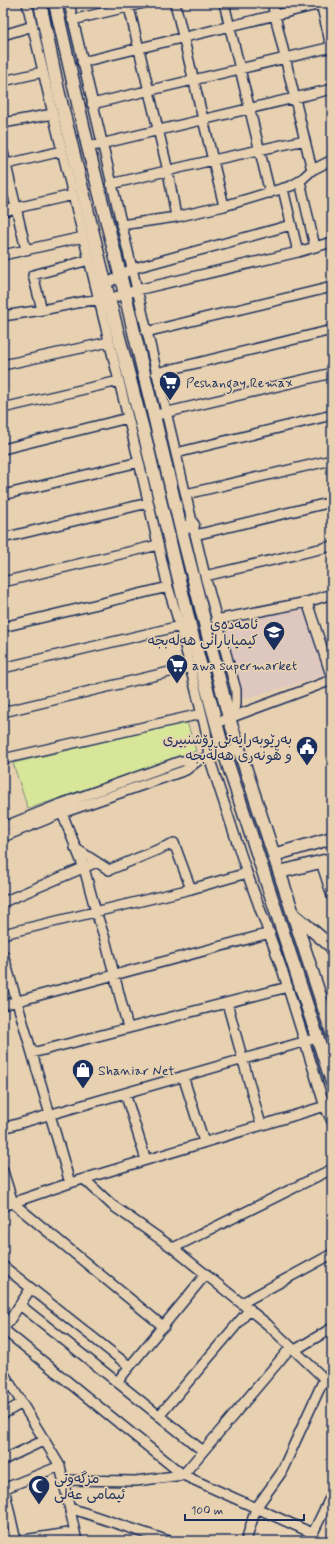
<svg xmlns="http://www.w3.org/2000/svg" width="335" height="1544" font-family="Mynerve,'Playpen Sans Arabic',sans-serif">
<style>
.built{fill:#dec7be}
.green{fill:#d8e699;stroke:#7a8a7c}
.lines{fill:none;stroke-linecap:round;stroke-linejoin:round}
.minor-casing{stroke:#1b2f5e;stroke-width:12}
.major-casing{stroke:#1b2f5e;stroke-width:15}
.minor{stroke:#e7d1b0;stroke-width:9}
.major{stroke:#e7d1b0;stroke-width:12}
.labels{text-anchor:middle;stroke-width:3.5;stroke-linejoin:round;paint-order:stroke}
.poi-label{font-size:14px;fill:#1b2f5e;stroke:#e7d1b0;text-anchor:start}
</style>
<rect width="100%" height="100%" fill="#e7d1b0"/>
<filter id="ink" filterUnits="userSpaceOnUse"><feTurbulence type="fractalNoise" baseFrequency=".025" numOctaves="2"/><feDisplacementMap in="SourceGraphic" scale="8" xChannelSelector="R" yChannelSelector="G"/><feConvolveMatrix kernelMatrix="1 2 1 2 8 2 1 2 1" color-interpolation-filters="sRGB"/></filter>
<g filter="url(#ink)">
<path class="built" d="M306,605L325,676L243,699L223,628Z"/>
<path class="green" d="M187,722L196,751L28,809L13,763Z"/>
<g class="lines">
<g class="minor-casing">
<path id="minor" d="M27,3L53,114L139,462L168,587L180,626L206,731L209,757L247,873L283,972L325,1107L332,1121
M69,3L205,576L236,690V704L229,718
M128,3L168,171L176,217
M175,3L224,206
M224,3L270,193
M272,3L312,170
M321,3L332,51
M72,20L144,3
M3,35L33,26
M82,62L321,4
M3,81L43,72
M92,104L332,47
M3,123L53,114
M88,147L332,89
M3,152L26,250
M3,165L62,151
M300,181L315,247
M111,184L213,160L305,140
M283,189L298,252
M3,211L73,195
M121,225L176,217L224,206L291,186L300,181L312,170L332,160
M3,255L83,237
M100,288L131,269L291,225
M42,310L33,275L89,260
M3,316L42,310L86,301L109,299L137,290L298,252L332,242
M146,332L332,287
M3,365L109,342
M156,373L332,330
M3,408L119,381
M160,414L332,373
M3,449L128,418
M176,453L332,415
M186,494L332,460
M3,495L139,462
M195,535L332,502
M3,538L148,503
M205,576L332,546
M3,582L158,545
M307,602L332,678
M216,620L307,602L332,594
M3,627L168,587
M3,668L180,626
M3,712L190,667
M216,723L332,680
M3,759L201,714
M62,813L84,868L96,912L105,939L128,1028
M3,827L58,805L181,761L199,760L240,748
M3,837L62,813L186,770L199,760
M75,848L109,870L174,843L191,889
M321,862L332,896
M3,902L97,862
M3,934L191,889L247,873
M3,954L70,1183
M227,1003L261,1125
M3,1005L270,933
M32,1053L288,987
M183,1076L204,1142
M125,1093L146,1160
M3,1128L317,1038
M3,1171L13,1203L164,1327
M84,1179L112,1205L173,1248L267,1324L332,1386
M3,1206L70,1183L332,1104
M173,1248L332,1169
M3,1266L129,1366
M242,1303L332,1254
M20,1305L117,1382
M3,1329L183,1475L312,1533
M3,1330L31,1288
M295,1350L332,1328
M3,1372L60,1466L77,1541
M3,1414L22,1403
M159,1416L250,1309
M203,1451L117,1382L206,1274
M3,1460L45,1440
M64,1480L136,1481L183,1475L291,1347
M4,1488L16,1541
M3,1489L60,1466
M70,1508L169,1541
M17,1541L75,1532
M246,1541L256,1508L281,1473L324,1379
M309,1541L332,1494"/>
</g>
<g class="major-casing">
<path id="major" d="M40,3L58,90L109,299L146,441L191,630L224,752L332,1082
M55,3L88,147L125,294L181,529L229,718L332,1033
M181,529L193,525
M274,855L332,838
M280,872L332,859
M293,914L332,947"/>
</g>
<use href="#minor" class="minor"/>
<use href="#major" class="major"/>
</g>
</g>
<defs>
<g id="supermarket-pin" transform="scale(1.15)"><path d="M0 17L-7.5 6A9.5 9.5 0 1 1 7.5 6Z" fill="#1b2f5e" stroke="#e7d1b0"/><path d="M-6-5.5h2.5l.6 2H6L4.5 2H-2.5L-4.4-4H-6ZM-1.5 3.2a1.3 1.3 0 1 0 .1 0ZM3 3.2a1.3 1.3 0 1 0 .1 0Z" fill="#fff"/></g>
<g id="school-pin" transform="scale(1.15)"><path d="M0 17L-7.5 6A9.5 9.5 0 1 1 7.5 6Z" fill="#1b2f5e" stroke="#e7d1b0"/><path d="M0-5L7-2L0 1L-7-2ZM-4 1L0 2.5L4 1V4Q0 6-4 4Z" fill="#fff"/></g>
<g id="civic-pin" transform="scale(1.15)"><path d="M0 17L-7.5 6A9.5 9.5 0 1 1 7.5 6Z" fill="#1b2f5e" stroke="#e7d1b0"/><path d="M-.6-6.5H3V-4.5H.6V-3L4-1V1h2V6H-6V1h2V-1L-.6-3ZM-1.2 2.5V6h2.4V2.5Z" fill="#fff"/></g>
<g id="shop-pin" transform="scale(1.15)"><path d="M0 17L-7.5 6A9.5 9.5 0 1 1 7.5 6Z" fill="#1b2f5e" stroke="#e7d1b0"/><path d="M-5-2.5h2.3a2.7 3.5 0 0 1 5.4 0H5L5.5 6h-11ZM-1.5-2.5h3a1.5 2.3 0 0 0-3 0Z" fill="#fff"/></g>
<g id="mosque-pin" transform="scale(1.15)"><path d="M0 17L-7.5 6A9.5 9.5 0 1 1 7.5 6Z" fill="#1b2f5e" stroke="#e7d1b0"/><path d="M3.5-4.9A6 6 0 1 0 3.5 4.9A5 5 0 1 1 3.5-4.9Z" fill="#fff"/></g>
</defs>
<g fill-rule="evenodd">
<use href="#supermarket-pin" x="170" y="382"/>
<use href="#school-pin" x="274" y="632"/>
<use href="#supermarket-pin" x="177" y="665"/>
<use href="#civic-pin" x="307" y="747"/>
<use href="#shop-pin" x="83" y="1070"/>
<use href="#mosque-pin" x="39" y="1486"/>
</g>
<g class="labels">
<g class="poi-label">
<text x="186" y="387">Peshangay Remax</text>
<text x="258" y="629" text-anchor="end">ئامەدەی<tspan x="258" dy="16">کیمیابارانی هەلەبجە</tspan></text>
<text x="192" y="670">awa supermarket</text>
<text x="292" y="744" text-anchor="end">بەڕێوبەرایەتی ڕۆشنبیری<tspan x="292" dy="16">و هونەری هەڵەبجە</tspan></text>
<text x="98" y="1075">Shaniar Net</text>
<text x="54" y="1483">مزگەوتی<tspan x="54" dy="16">ئیمامی عەلی</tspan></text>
</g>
</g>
<rect width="335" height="1544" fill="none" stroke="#e7d1b0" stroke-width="16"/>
<rect x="8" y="8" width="319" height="1528" fill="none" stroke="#1b2f5e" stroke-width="1.5" filter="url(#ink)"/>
<path d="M185 1514v6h119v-6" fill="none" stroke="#1b2f5e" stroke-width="2"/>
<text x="191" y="1514" font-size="12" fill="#1b2f5e" stroke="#e7d1b0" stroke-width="3" paint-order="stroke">100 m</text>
</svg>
